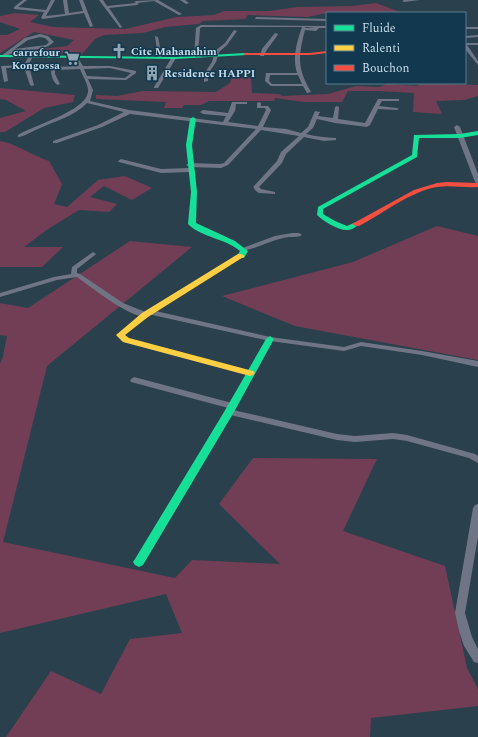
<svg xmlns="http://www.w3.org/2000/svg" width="478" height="737" font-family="Spectral,serif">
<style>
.green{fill:#723e56}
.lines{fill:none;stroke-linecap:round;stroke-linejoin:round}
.street{fill:#707585;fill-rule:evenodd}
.fast{fill:#16e098;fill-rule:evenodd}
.slow{fill:#ffcf43;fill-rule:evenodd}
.jam{fill:#f24e42;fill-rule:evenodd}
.labels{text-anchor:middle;stroke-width:3;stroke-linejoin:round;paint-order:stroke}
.far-poi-label{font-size:11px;font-weight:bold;fill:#c7dce9;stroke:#11384e;text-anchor:start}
</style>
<rect width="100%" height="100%" fill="#2a404c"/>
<path class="green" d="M376,3L400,12L445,13H327L307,17L248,15L245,19L203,21L199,24L165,27L143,33L104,35L95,39L82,54L15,52L67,46L74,40L34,32L0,53V35H7L20,29L0,22V16L15,13L39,15L30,22L53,27L125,29L177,17L214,15L224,11H270L297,7L352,6Z
M232,76L251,77L252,93L279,94L282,96L328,94L356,86L379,87L387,84L418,86L419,83L478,85V96L464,100L436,101L442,114L413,112L414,93L379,91H348L342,102H304L275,98L274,101H209L201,105H184L182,108H164L166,102L96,99V95L117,96L143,91L216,92L230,83Z
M0,88L75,95L73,102L44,108L5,132H0V118L26,111L6,100L0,99Z
M0,141C15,143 33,156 49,161L62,184L54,204L67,207L98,180L125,176L152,188L132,200L104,186L90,197L117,204L109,212L79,210L48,229L24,247H63L42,267H0Z
M437,226L478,236V360L295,326L222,296L353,262Z
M130,241L192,247L47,366L3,542L175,578L192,560L280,564L219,504L253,458L377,459L343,531L445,566L467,668L478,689V706L371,718L370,737H6L51,671L101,694L130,639L182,633L166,594L0,633V364L3,356L7,336L0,335V303L28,308Z"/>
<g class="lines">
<path class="street" d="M23,0H27L18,7L46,10L51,0H55L46,16L65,14L63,0H67L69,13L83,11L79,0H83L93,26L90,27L84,13L43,19L41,18L44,12L14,9V7Z
M99,0H103L107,6L136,3L134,2L136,1L158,0L182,14L179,15L154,1L137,3L139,4L137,5L109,8L122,27L120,28Z
M180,0H185L189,3L186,4Z
M404,0H420L404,2L402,1Z
M256,17L327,19V21L255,19Z
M201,25L327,26V28H319L316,31L305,30C298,57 297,68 311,92L307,93L303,86H271L265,81L266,73H297C292,57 297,42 302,27H202L200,28L198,56L196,57L194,56L196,28ZM306,27L315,28H305ZM270,75H298L302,84H272L269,81Z
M465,27H478V29H465Z
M234,30L237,31L227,45L219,52L216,62L208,74V81L204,82V74L212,62L215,51L225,43Z
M275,33L278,34C274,42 267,47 264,56H260L262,49Z
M40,34L48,36L54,42C41,54 19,47 5,57L1,56L25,38ZM40,37L45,38L49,42L46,45L15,49L28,40Z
M478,35V37L465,38V36Z
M155,36L158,37L162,58L158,57Z
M465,43H478V45H467L478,61V65L465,49Z
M31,55L33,56L28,66L29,68L79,66C76,60 72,60 68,56L70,55L78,58L83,66H110L136,71V73L126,80L88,79L93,90L90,101L129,110L223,122L226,116L203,114L200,112L203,110L228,113L232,102H247V104H236L235,111L228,122L258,126L266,110L265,108H257V103L259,102L261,103V106H268L271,110L263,127L286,129L301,133L308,127L315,111L320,112L318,116L333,118L335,107L337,106L339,107L338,119L365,123L378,99H399V101H382L379,106L397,108L399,109L397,110L378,109L370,125L367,127L335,123L317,119L313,128L306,134C316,137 326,137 336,138V140L324,141L304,137L286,154L282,163L259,187L261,189L275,192V194L259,193C257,192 252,188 254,186L277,161L281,152L299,136L261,130L228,165L221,168L189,167L186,165L189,163L220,164L224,163L256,129L130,114L102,127L57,143H53V141L98,125L124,112L87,103C74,117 54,121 38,129C32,131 24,137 18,137V135C34,125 86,111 88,92C89,85 82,75 80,69L55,70V74L60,84L58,85C53,83 51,75 51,70H30L34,85L32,86L30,85L24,67L6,68L8,81L4,82L1,66L24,65L29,56ZM110,68L131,73L125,78L87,76L84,69Z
M172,57L176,58L158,88H154V87Z
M457,125L460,127L478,174V184L475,182L454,127Z
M121,159L161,169L190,168L193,170L190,172L161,173L119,162L118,161Z
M292,233H299L302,235C298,238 290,236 283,238C270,241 257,248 243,251L240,249L275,236Z
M93,252L96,254L95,255L77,269V273L80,274L123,303L148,313L149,315L148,317C131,319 91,287 77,277L57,280L0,297V293L54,277L71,274L72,267Z
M148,310H151L270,337L344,347L361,342L422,351L478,361V367L422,355L361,346L344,351L270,341L148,314L147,312Z
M134,377L232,403L236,406L232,409L131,382L130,380Z
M229,409L337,434L355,436L393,433L407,435L475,454L478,456V463L469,458L407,441L393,439L355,442L337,440L226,414L225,412L226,410Z
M478,504V537L465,613L472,637L478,649V663L474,662L464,646L459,631L455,613L473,508L475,505Z"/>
<path class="fast" d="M245,53L247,54V55L174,59L0,57V55L174,57Z
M193,117L196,119L192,145L197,192L196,223L235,241L248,251L244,258H238L237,256L240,251C225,238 202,238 188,224L191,192L186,145L190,119Z
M478,131V135L460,138H419L417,157L323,209V214L335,221L347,226L356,222L360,224C357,226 352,230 348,230C339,231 323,221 317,215L318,207L412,155L414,135L460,134Z
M270,336L274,339L234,412L143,565L139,567L135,565L133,562L135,559L224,412L266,339Z"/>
<path class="slow" d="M238,254H241L245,256L148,317L125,335L129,338L253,371L255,373L253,375L250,376L123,342L116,335L142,313Z"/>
<path class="jam" d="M327,51V53L310,55H245L243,54L245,53H310Z
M447,182L478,183V187C465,188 450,185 437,187C409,192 384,213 359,226H356L352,224L414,190L437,183Z"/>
</g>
<defs>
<g id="church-bare" transform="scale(1.2)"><path d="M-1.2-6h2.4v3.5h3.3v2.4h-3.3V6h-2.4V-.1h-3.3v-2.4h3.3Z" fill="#90a5b2" stroke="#11384e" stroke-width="2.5" paint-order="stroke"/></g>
<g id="supermarket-bare" transform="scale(1.2)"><path d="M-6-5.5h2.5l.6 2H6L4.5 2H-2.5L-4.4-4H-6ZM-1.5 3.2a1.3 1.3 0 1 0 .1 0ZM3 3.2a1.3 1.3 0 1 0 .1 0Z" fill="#90a5b2" stroke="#11384e" stroke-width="2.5" paint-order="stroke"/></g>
<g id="building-bare" transform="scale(1.2)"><path d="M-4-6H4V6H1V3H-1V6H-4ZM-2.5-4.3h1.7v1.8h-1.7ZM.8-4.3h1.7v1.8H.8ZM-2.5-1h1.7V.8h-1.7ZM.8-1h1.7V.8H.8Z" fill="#90a5b2" stroke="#11384e" stroke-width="2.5" paint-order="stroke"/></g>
</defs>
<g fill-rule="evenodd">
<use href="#church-bare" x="119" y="51"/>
<use href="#supermarket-bare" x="72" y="58"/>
<use href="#building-bare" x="152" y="73"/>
</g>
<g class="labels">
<g class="far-poi-label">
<text x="131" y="55">Cite Mahanahim</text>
<text x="60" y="56" text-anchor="end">carrefour<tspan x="60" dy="13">Kongossa</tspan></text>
<text x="164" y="77">Residence HAPPI</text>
</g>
</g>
<rect x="326" y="12" width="140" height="72" fill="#11384e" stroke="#5a7a8c"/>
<rect x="334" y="25" width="20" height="6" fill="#16e098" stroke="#5a7a8c"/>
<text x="362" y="32" font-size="12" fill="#c7dce9">Fluide</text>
<rect x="334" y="45" width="20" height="6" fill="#ffcf43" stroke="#5a7a8c"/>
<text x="362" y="52" font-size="12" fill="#c7dce9">Ralenti</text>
<rect x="334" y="65" width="20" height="6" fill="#f24e42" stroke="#5a7a8c"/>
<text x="362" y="72" font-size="12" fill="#c7dce9">Bouchon</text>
</svg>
